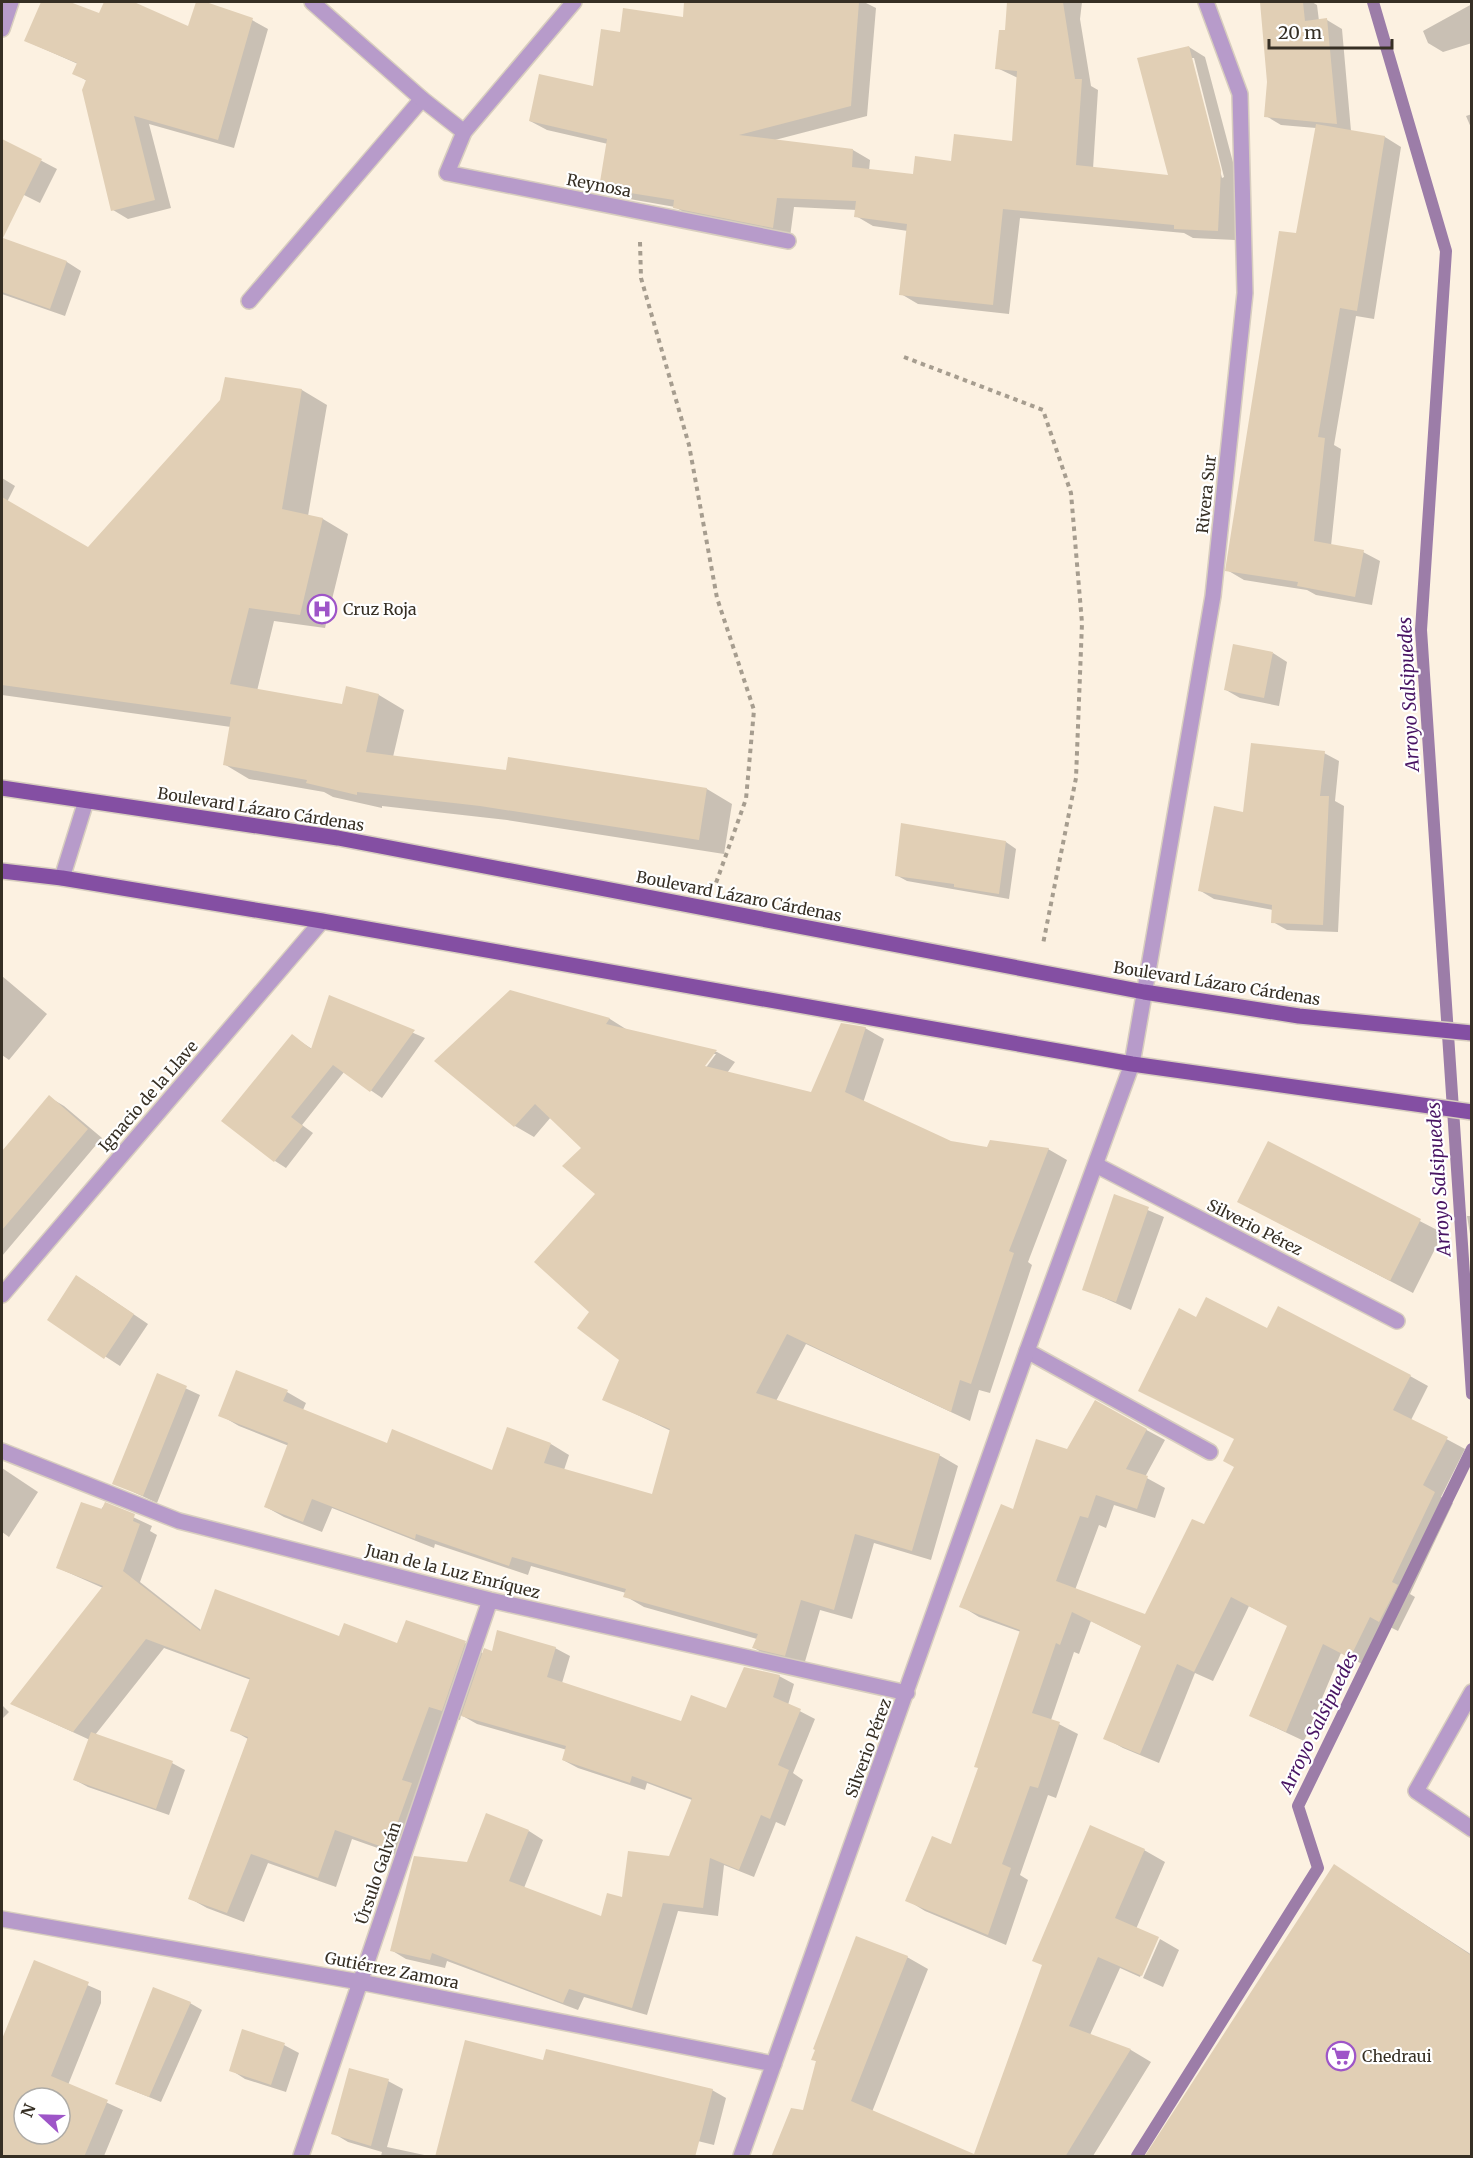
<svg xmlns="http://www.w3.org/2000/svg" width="1473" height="2158" font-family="Merriweather,serif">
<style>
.shadow{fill:#0003;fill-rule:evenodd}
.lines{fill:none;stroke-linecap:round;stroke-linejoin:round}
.stream{stroke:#9c7da8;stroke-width:12}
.building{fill:#e1cfb5;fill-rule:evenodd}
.lane-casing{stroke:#d8cebf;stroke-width:18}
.street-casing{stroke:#d8cebf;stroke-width:18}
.primary-casing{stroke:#d8cebf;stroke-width:18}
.path{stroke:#a69d8f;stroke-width:4;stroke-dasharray:4.5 4.5;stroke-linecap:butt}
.lane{stroke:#b79bca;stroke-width:15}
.street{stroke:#b79bca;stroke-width:15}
.primary{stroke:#844fa3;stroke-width:15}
.labels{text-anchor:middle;stroke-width:4.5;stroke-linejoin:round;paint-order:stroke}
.street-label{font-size:16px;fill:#362f24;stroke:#fff}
.poi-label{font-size:16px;fill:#362f24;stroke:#fff;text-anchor:start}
.water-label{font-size:18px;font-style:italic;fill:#481463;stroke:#fff}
</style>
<rect width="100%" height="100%" fill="#fcf1e1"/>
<path class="shadow" d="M42,2H66L100,15L106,2H130L189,28L198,2H201L252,20L268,29L234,148L149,124L171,208L128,219L113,210L87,81L74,73L78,64L26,41Z
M685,2H864L876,8L867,116L771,141L853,150L870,160L869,171L914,176L1014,143L1018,78L997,68L1007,32L1009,2H1082L1080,19L1091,86L1098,90L1093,169L1170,177L1189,47L1205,57L1238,181L1235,240L1193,238L1184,233L1020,218L1009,314L918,304L901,294L908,231L873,226L856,216L857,210L794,207L790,237L692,217L675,207L618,197L601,188L608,144L547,130L530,121L595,88L621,33L684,19ZM1190,58H1194L1224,177L1222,178Z
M1261,2H1312L1317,5L1319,21L1327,20L1342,29L1351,131L1385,137L1401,147L1374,319L1356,316L1334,445L1341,449L1331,546L1363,552L1380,561L1372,605L1316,595L1307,590L1244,580L1227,570L1297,235L1316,128L1281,125L1266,116L1269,82Z
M1472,4V43L1443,52L1428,43L1423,31Z
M1472,114V130L1466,116Z
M2,140L57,169L40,203L2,184Z
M2,239L67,262L81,271L65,316L2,294Z
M226,379L302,390L327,405L308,516L323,519L348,534L325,628L274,621L257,691L343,705L379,695L404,710L393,757L507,772L707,789L732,804L724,854L507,820L382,806V808L333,797L324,792L249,779L224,764L231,727L2,695V644L116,680L127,652L2,591V478L15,486L7,502L88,549L221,400Z
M1273,653L1287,662L1279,706L1240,698L1226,690Z
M1324,753L1339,761L1335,801L1344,806L1338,932L1287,930L1273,922V910L1214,899L1199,890L1244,813Z
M1006,842L1016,849L1009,899L907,881L896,875Z
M2,976L47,1014L9,1060L2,1055Z
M510,992L610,1019L629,1031L717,1052L735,1062L727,1073L812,1093L865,1028L884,1039L863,1103L951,1143L988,1149H1048L1067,1160L1028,1262L1032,1265L990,1393L979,1390L970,1421L806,1344L776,1401L939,1455L958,1466L931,1560L874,1543L852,1619L820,1610L804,1665L772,1658L754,1648L757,1639L644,1607L625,1596L626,1593L531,1566L528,1575L435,1544L434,1548L332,1508L322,1532L284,1517L266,1507L289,1446L239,1426L220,1415L287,1392L306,1403L303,1410L388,1445L493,1472L551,1444L569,1455L564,1470L653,1495L671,1431L604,1399L621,1359L591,1312L598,1194L583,1148L551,1117L534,1137L515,1126L437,1061ZM712,1054H716L702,1073L700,1071Z
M330,997L425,1038L382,1098L344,1072L302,1125L313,1133L286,1168L275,1161L292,1036L312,1049Z
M49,1097L64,1106L102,1138L2,1256V1152Z
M1268,1143L1443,1233L1413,1293L1239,1202Z
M1115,1196L1164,1217L1131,1310L1084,1289Z
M1467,1216H1472V1246Z
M92,1286L148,1324L120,1366L49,1320Z
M1197,1320L1268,1330L1410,1376L1428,1386L1411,1420L1465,1449L1441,1497L1453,1503L1410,1594L1415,1597L1398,1631L1388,1626L1368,1667L1341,1653L1304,1741L1251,1716L1289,1626L1249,1606L1213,1681L1195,1673L1159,1763L1123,1748L1105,1738L1142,1646L1091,1621L1079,1654L1074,1652L1051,1720L1078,1734L1056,1798L1048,1795L1020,1875L1028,1880L1006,1945L925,1911L907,1900L952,1845L979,1768L1021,1632L979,1617L961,1606L1014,1511L1068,1451L1095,1402L1165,1440L1145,1477L1165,1488L1155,1518L1114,1505L1106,1528L1099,1525L1075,1590L1146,1616L1205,1526L1236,1467L1235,1439Z
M157,1375L200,1395L157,1503L114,1483Z
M2,1468L38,1492L9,1537L2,1532Z
M105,1504L152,1526L150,1531L157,1535L140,1582L201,1630L340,1638L398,1645L465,1643L484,1654L555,1648L570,1656L562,1683L682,1723L727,1710L779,1676L794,1684L788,1705L815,1719L793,1773L803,1780L785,1826L776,1822L754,1877L724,1865L718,1916L678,1911L647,2015L584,1997L578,2010L447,1961L445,1968L406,1959L391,1950L468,1864L529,1831L543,1840L524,1888L602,1918L670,1858L692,1800L647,1783L645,1790L578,1768L563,1760L567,1750L477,1724L461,1715L460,1720L447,1716L406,1858L352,1839L336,1887L268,1863L244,1922L207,1908L189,1898L248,1739L232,1730L251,1680L164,1648L95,1735L172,1763L185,1770L169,1815L88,1787L75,1780L90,1740L12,1704L103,1588L58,1568Z
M2,1705L9,1712L2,1719Z
M1144,1850L1165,1862L1136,1929L1157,1938L1140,1977L1120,1968L1090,2035L1131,2050L1151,2062L1093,2156H773L804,2112L817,2062L813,2059L907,1957L928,1969L872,2112L975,2156Z
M1335,1866L1472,1955V2156Z
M1160,1939L1179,1950L1163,1987L1143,1978Z
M34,1962L101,1991V2003L68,2085L123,2110L104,2156H2V2043ZM24,2098H60V2134H24Z
M190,2003L202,2010L161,2102L117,2084Z
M284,2045L299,2053L286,2092L245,2079L231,2070Z
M544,2061L712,2090L726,2098L714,2145L661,2132Z
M388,2081L403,2089L387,2147L429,2156H381L382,2152L348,2142L333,2133Z"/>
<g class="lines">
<path class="stream" d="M1373,2L1446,251L1421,630L1472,1394
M1137,2156L1318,1868L1298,1806L1472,1449"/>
</g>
<path class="building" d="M41,2H70L99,13L104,2H134L188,26L196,2H206L253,18L218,140L134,116L155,200L111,211L82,90L86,80L72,74L77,63L24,41Z
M684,2H859L851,106L739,135L853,149L852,167L913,174L915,156L951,161L954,134L1012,141L1017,71L995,69L999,30H1005L1007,2H1063L1075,79H1082L1076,165L1168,175L1137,58L1189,46L1221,170L1218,231L1174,229V225L1003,209L993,305L899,295L907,224L854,217L856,201L777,198L773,228L673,208L674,200L599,188L607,139L529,121L539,74L593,86L601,29L620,32L623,8L683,17Z
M1260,2H1303L1305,21L1327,18L1337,124L1264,117L1267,82Z
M1316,124L1385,136L1357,311L1340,308L1318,437L1325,438L1314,541L1364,550L1355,597L1297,586L1298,582L1225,571L1279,231L1296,233Z
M2,139L42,159L3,238L67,261L50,309L2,292Z
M225,377L302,389L282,509L323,518L300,615L249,608L230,684L342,704L346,686L379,694L366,752L506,770L508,757L707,788L699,840L480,806L357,792V795L306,783L307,780L223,765L231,717L2,685V497L88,547L220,400Z
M1233,644L1273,652L1264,698L1224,690Z
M1251,743L1325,751L1320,796H1329L1323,925L1271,923L1272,905L1198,891L1214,806L1243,812Z
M901,823L1006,841L999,894L954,887V884L895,876Z
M510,990L610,1018L606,1024L717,1050L705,1066L811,1092L841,1023L866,1027L845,1092L951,1141L987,1147L990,1140L1049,1148L1009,1251L1014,1253L971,1384L960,1380L951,1412L787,1334L756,1393L940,1454L912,1551L855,1534L834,1610L801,1600L785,1656L752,1648L758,1634L623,1597L626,1589L512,1557L509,1566L416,1534L415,1539L312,1499L303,1522L264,1507L288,1443L218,1416L236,1370L288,1390L283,1401L387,1443L392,1429L492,1470L507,1427L551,1443L544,1463L652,1494L670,1429L602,1400L619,1360L577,1328L589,1312L534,1262L595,1194L562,1166L581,1148L535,1104L514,1127L434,1061Z
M329,995L415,1030L370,1092L333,1065L291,1117L303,1126L274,1162L221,1121L292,1034L311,1049Z
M49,1095L88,1129L2,1230V1151Z
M1268,1141L1421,1219L1390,1281L1237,1202Z
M1114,1194L1149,1207L1116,1302L1082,1290Z
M76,1275L134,1314L104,1359L47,1320Z
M1206,1297L1267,1328L1278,1306L1411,1375L1393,1410L1448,1437L1423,1485L1435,1492L1392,1582L1398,1585L1379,1622L1370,1617L1350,1658L1323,1644L1286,1732L1249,1716L1287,1626L1231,1597L1194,1672L1177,1664L1140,1754L1103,1739L1141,1646L1072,1612L1060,1645L1056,1643L1032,1713L1060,1722L1038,1788L1030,1786L1002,1864L1011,1868L988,1935L905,1901L932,1836L951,1844L978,1768L974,1767L1020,1630L959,1607L1001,1504L1013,1509L1036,1439L1067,1449L1095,1400L1147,1429L1126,1469L1148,1476L1137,1509L1096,1495L1088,1518L1080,1516L1056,1581L1145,1614L1192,1519L1204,1524L1234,1467L1223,1461L1234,1439L1138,1391L1179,1308L1196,1317Z
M157,1373L187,1386L143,1496L112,1484Z
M81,1502L102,1509L105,1502L135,1514L133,1521L140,1524L123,1571L200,1631L215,1589L339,1636L344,1623L397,1643L406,1620L466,1641L442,1711L429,1707L402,1780L412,1783L388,1849L335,1830L318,1878L251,1854L227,1913L188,1899L248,1737L230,1731L250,1678L146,1639L73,1732L10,1704L103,1586L56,1568Z
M497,1630L556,1647L547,1677L681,1721L691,1695L726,1708L744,1667L780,1675L773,1697L801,1709L778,1765L789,1770L770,1819L761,1815L739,1870L710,1858L703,1908L663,1903L632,2008L569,1989L563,2003L432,1953L430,1960L390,1951L414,1856L467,1862L486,1813L529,1830L509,1881L601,1916L607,1893L622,1897L628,1851L669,1856L692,1798L632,1776L630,1783L562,1760L566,1746L461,1716L484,1648L492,1651Z
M91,1732L173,1761L156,1809L73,1780Z
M1090,1825L1145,1849L1115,1918L1159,1937L1142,1976L1098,1957L1069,2026L1131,2049L1065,2157H771L791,2108L803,2110L816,2061L811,2060L815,2050L813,2049L856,1936L908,1956L851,2101L974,2154L1042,1965L1032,1961Z
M1334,1864L1472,1956V2157H1144Z
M34,1960L89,1982L51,2076L108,2100L84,2157H2V2039ZM24,2098H60V2134H24Z
M153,1987L191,2002L149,2097L115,2084Z
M242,2029L285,2043L271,2085L229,2071Z
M465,2040L543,2060L546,2049L713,2089L695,2157H435Z
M349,2068L389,2079L371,2146L331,2134Z"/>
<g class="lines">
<g class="lane-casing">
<path id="lane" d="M574,2L464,132L447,173L788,241
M249,301L422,99
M1096,1165L1397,1321
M1027,1351L1210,1452
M1472,1692L1416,1791L1472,1829"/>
</g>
<g class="street-casing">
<path id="street" d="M312,2L422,99L464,132
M2,29L11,2
M62,878L86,801
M2,1295L322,921
M2,1451L179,1521L490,1600L907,1693
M2,1919L360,1982L774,2064
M301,2156L490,1600
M741,2156L1027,1351L1132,1064L1213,596L1245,293L1240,94L1206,2"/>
</g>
<g class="primary-casing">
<path id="primary" d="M2,788L338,838L1144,992L1299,1016L1472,1033
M2,871L62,878L322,921L1132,1064L1472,1112"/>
</g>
<path class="path" d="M640,242L641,278L689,445L717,598L754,710L746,799L716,883
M904,357L1043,410L1071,493L1082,623L1076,778L1043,944"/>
<use href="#lane" class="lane"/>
<use href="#street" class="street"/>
<use href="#primary" class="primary"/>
</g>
<defs>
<g id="hospital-ring" transform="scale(1.5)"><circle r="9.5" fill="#fff" stroke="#9e55c8" stroke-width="1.5"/><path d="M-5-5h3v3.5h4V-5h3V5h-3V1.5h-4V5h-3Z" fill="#9e55c8"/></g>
<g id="supermarket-ring" transform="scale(1.5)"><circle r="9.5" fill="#fff" stroke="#9e55c8" stroke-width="1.5"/><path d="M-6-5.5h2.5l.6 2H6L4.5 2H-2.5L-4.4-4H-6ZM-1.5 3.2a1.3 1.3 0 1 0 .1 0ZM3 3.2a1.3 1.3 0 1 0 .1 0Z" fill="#9e55c8"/></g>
</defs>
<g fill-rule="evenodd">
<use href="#hospital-ring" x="322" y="609"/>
<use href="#supermarket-ring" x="1341" y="2056"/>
</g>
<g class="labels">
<g class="street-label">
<text transform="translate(599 185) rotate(11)" y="6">Reynosa</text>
<text transform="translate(1206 494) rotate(-84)" y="6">Rivera Sur</text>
<text transform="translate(261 809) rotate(9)" y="6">Boulevard Lázaro Cárdenas</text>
<text transform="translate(739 896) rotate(11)" y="6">Boulevard Lázaro Cárdenas</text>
<text transform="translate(1217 983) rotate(9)" y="6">Boulevard Lázaro Cárdenas</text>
<text transform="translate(148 1096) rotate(-49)" y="6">Ignacio de la Llave</text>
<text transform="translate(1255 1227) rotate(27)" y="6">Silverio Pérez</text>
<text transform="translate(453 1571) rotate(14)" y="6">Juan de la Luz Enríquez</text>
<text transform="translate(868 1748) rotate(-70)" y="6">Silverio Pérez</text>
<text transform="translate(378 1873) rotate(-71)" y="6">Úrsulo Galván</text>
<text transform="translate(392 1970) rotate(11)" y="6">Gutiérrez Zamora</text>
</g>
<g class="poi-label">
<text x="343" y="615">Cruz Roja</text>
<text x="1362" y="2062">Chedraui</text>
</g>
<g class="water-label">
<text transform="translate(1409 694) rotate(-93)" y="6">Arroyo Salsipuedes</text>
<text transform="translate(1439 1179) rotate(-94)" y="6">Arroyo Salsipuedes</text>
<text transform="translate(1319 1722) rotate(-64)" y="6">Arroyo Salsipuedes</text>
</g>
</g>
<rect width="1473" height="2158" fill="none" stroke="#362f24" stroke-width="6"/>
<g transform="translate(42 2116) rotate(292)"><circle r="28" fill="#ffffff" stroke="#afaca7" stroke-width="1.5"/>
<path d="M0-4.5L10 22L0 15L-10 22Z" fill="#9e55c8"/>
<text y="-9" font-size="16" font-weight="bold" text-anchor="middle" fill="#362f24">N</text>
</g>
<path d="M1269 39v9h123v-9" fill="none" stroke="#362f24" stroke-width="3"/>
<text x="1278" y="39" font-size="18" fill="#362f24" stroke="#ffffff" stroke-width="4.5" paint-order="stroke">20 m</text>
</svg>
